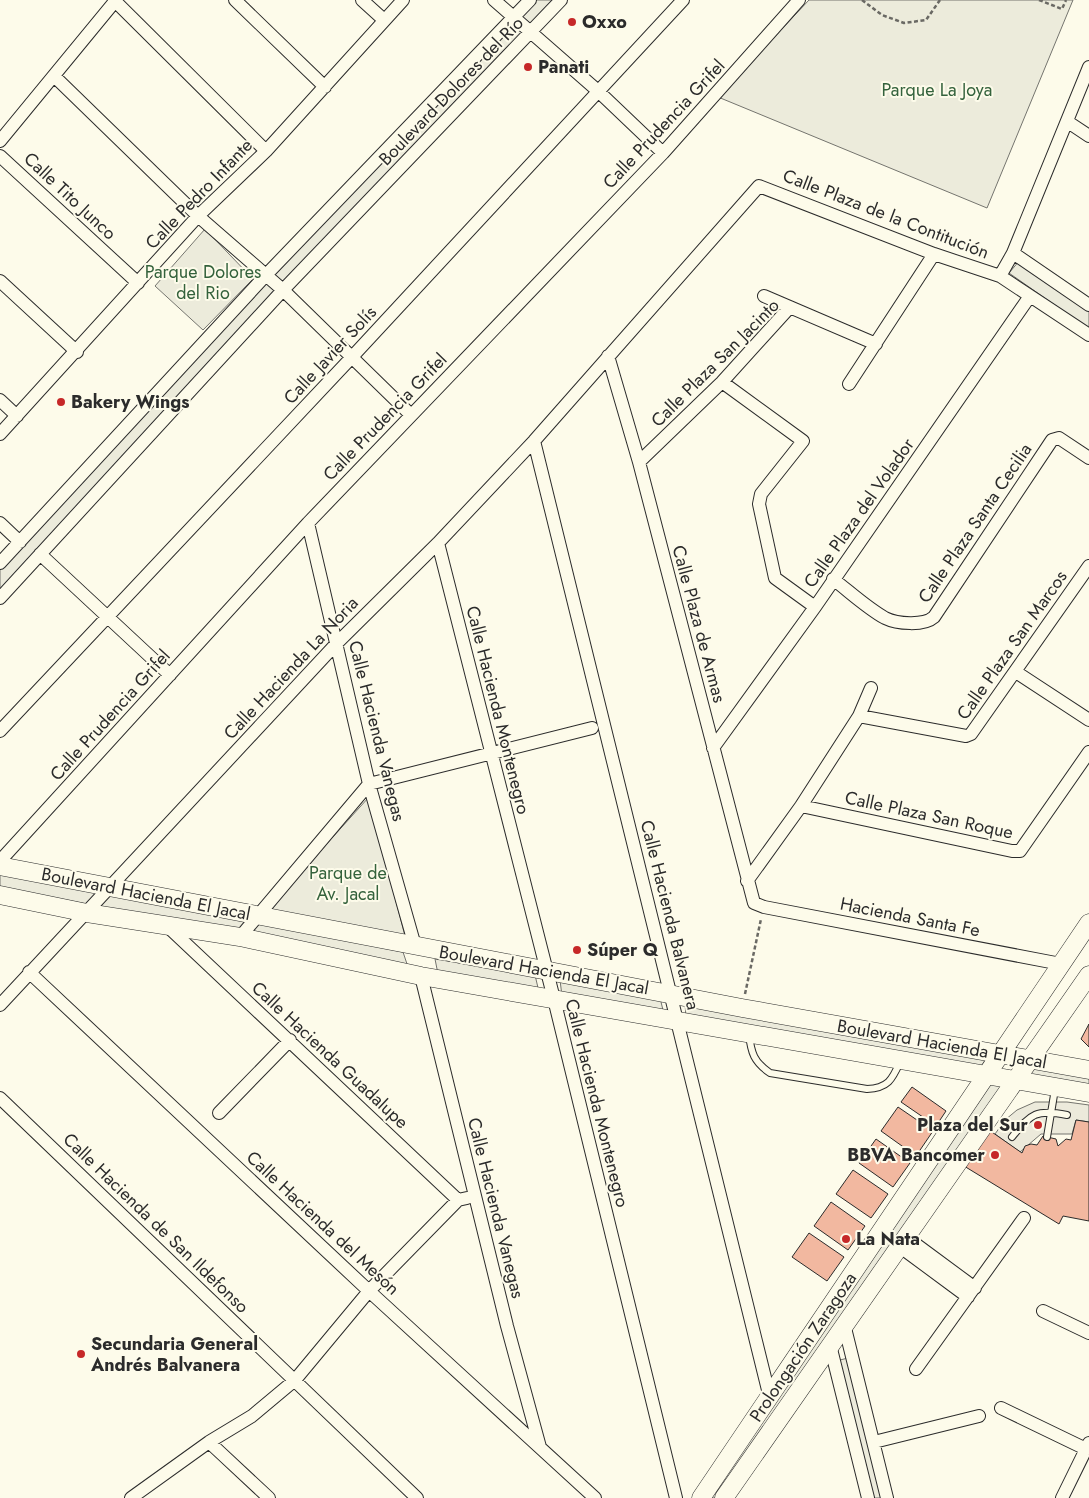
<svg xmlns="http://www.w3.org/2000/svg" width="1089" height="1498" font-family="Jost,sans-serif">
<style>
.green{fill:#ecebdb;stroke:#74746e}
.parking{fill:#eceadb;stroke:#74746e}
.building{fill:#f2b8a0;stroke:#2b2b2b}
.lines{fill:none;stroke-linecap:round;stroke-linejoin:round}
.lane-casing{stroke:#2b2b2b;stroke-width:8}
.street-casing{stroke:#2b2b2b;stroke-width:14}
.secondary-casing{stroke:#2b2b2b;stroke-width:19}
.path{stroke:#6a6964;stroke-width:2.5;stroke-dasharray:4 2.5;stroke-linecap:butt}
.lane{stroke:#fdfbea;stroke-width:6}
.street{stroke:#fdfbea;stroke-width:12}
.secondary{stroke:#fdfbea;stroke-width:18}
.poi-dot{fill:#c62828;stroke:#fdfbea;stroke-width:2}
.labels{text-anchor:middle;stroke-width:4;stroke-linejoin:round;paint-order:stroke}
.poi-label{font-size:18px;font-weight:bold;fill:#2b2b2b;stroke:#fdfbea;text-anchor:start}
.park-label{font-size:18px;fill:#34623c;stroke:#fdfbea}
.street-label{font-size:18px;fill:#2b2b2b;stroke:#fdfbea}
</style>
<rect width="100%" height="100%" fill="#fdfbea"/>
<path class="green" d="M536,0H556L533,25L521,17Z
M809,0H1073L987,208L718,97Z
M514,24L526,33L283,284L274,275Z
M205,229L253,279L203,330L155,286Z
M1020,260L1089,309V329L1009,273Z
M266,281L276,291L0,593V566Z
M369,797L405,936L265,912Z
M0,874L99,893L86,904L0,887Z
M109,891L403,952L409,970L90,910Z
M435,959L535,975L539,992L438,974Z
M560,980L660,998L664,1014L562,996Z
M685,1003L987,1057L978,1071L686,1018Z
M1030,1064L1089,1074V1089L1021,1077Z
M984,1076L1014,1081L724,1498H701Z
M848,1358L883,1498H870L836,1361Z"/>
<path class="parking" d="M1035,1102H1067L1089,1105V1122L1076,1120L1072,1134H1041L1020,1152L995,1134L1005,1120L1017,1110Z"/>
<path class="building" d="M1089,1024V1047L1081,1039Z
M912,1087L946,1111L936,1126L901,1102Z
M898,1107L933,1131L916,1156L881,1131Z
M1076,1120L1089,1122V1221L1063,1216L1059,1224L964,1166L989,1130L1022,1153L1025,1146L1031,1144L1037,1145L1043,1136L1056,1139L1058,1146L1066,1139L1071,1140Z
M876,1139L910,1163L893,1187L859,1163Z
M853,1170L888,1194L871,1218L836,1194Z
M831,1202L865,1226L848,1250L814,1226Z
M809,1233L844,1257L827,1281L792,1257Z"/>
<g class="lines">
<g class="lane-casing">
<path id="lane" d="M749,1034C751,1053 754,1062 770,1073L867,1089C888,1088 892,1080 900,1062
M1012,1137C1031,1113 1037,1109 1067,1115
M1047,1137L1055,1089"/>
</g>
<g class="street-casing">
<path id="street" d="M235,0L325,87
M362,0L384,20
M494,0L598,91L663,153
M115,1L266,151
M54,76L198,216L283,290L411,415
M1068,122L1089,136
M0,141L116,0
M0,156L138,283
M1013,253L1089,305
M1000,276L1013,253L1089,67
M0,281L77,352
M764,296L876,344
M608,356L639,462L754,903L764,907L1061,964
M722,382L803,441L761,494L759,504L775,578L815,607
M849,384L934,254
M0,400L17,416
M0,434L198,216L266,151L403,0
M534,441L770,1398
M639,462L722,382L790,307
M0,523L20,542
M308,523L369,784L415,946
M438,543L554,999L676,1498
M40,554L170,675
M0,563L266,275L530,0
M833,579C850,592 867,608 885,618C897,624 924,626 934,617L1052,440L1059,438L1089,458
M0,598L283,290L561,0
M1016,672L1089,720
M859,716L871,688
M0,731L352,357L683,0
M713,748L815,607L1030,296
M801,806L1012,851H1020L1089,752
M0,861L308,523L663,153L799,0
M747,881L801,806L859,716L966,736L971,734L1089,566
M166,925L458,1200L467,1198
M240,937L369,784L592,728
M29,972L369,1291L595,1498
M421,976L507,1326L540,1447
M0,1005L337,643L438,543L534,441L759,186L934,254L1000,276L1089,335
M0,1098L417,1498
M219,1113L290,1040
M906,1237L975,1288
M899,1246L968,1297
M1043,1311L1089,1333
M844,1324L887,1498
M830,1345L868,1498
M916,1369L1024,1218
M1001,1408L1086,1449
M209,1442L269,1498
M874,1442L979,1416
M131,1498L209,1442L252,1416L295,1380L369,1291L458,1200
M1062,1498L1089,1443"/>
</g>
<g class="secondary-casing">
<path id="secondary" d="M0,866L742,1008L1089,1070
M0,895L87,913L240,937L421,976L1089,1093
M701,1498L1089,923
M724,1498L1089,975"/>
</g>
<path class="path" d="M862,0L882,15L904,23L926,20L940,0
M1039,0L1062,9L1066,0
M745,994L761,919"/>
<use href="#lane" class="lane"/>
<use href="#street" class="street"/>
<use href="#secondary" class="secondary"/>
</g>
<g class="poi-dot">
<circle cx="572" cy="22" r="5"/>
<circle cx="528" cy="67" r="5"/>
<circle cx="61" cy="402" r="5"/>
<circle cx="577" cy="950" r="5"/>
<circle cx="1038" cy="1125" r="5"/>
<circle cx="995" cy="1155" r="5"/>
<circle cx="846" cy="1239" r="5"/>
<circle cx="81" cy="1354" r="5"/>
</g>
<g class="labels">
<g class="poi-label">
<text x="582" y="28">Oxxo</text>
<text x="538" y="73">Panati</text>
<text x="71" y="408">Bakery Wings</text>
<text x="587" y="956">Súper Q</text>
<text x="1028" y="1131" text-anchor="end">Plaza del Sur</text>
<text x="985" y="1161" text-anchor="end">BBVA Bancomer</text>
<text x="856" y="1245">La Nata</text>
<text x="91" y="1350">Secundaria General<tspan x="91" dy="21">Andrés Balvanera</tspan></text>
</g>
<g class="park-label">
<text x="937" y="96">Parque La Joya</text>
<text x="203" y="278">Parque Dolores<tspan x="203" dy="21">del Rio</tspan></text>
<text x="348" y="879">Parque de<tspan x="348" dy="21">Av. Jacal</tspan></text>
</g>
<g class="street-label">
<text transform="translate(451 91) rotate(-46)" y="6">Boulevard Dolores del Río</text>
<text transform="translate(664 124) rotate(-47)" y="6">Calle Prudencia Grifel</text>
<text transform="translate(199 194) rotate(-46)" y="6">Calle Pedro Infante</text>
<text transform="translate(70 196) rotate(43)" y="6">Calle Tito Junco</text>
<text transform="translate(886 214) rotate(21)" y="6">Calle Plaza de la Contitución</text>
<text transform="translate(330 355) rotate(-47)" y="6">Calle Javier Solís</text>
<text transform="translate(715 363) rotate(-45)" y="6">Calle Plaza San Jacinto</text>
<text transform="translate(385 417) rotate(-46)" y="6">Calle Prudencia Grifel</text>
<text transform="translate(859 513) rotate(-55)" y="6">Calle Plaza del Volador</text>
<text transform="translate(975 523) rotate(-56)" y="6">Calle Plaza Santa Cecilia</text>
<text transform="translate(699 624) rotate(75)" y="6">Calle Plaza de Armas</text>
<text transform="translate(1012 645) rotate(-55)" y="6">Calle Plaza San Marcos</text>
<text transform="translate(291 668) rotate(-47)" y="6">Calle Hacienda La Noria</text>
<text transform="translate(498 710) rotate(76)" y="6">Calle Hacienda Montenegro</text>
<text transform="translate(110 715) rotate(-48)" y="6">Calle Prudencia Grifel</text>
<text transform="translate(377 731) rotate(76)" y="6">Calle Hacienda Vanegas</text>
<text transform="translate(929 815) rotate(12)" y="6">Calle Plaza San Roque</text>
<text transform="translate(146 894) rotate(11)" y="6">Boulevard Hacienda El Jacal</text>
<text transform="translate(670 915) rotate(76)" y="6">Calle Hacienda Balvanera</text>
<text transform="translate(910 917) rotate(11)" y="6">Hacienda Santa Fe</text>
<text transform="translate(544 970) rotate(10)" y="6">Boulevard Hacienda El Jacal</text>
<text transform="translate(942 1044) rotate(10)" y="6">Boulevard Hacienda El Jacal</text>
<text transform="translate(330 1055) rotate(43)" y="6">Calle Hacienda Guadalupe</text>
<text transform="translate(597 1103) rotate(76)" y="6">Calle Hacienda Montenegro</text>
<text transform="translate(496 1208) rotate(76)" y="6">Calle Hacienda Vanegas</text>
<text transform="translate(156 1223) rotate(44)" y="6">Calle Hacienda de San Ildefonso</text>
<text transform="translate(323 1223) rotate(43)" y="6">Calle Hacienda del Mesón</text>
<text transform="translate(803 1347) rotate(-56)" y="6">Prolongación Zaragoza</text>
</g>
</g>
</svg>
